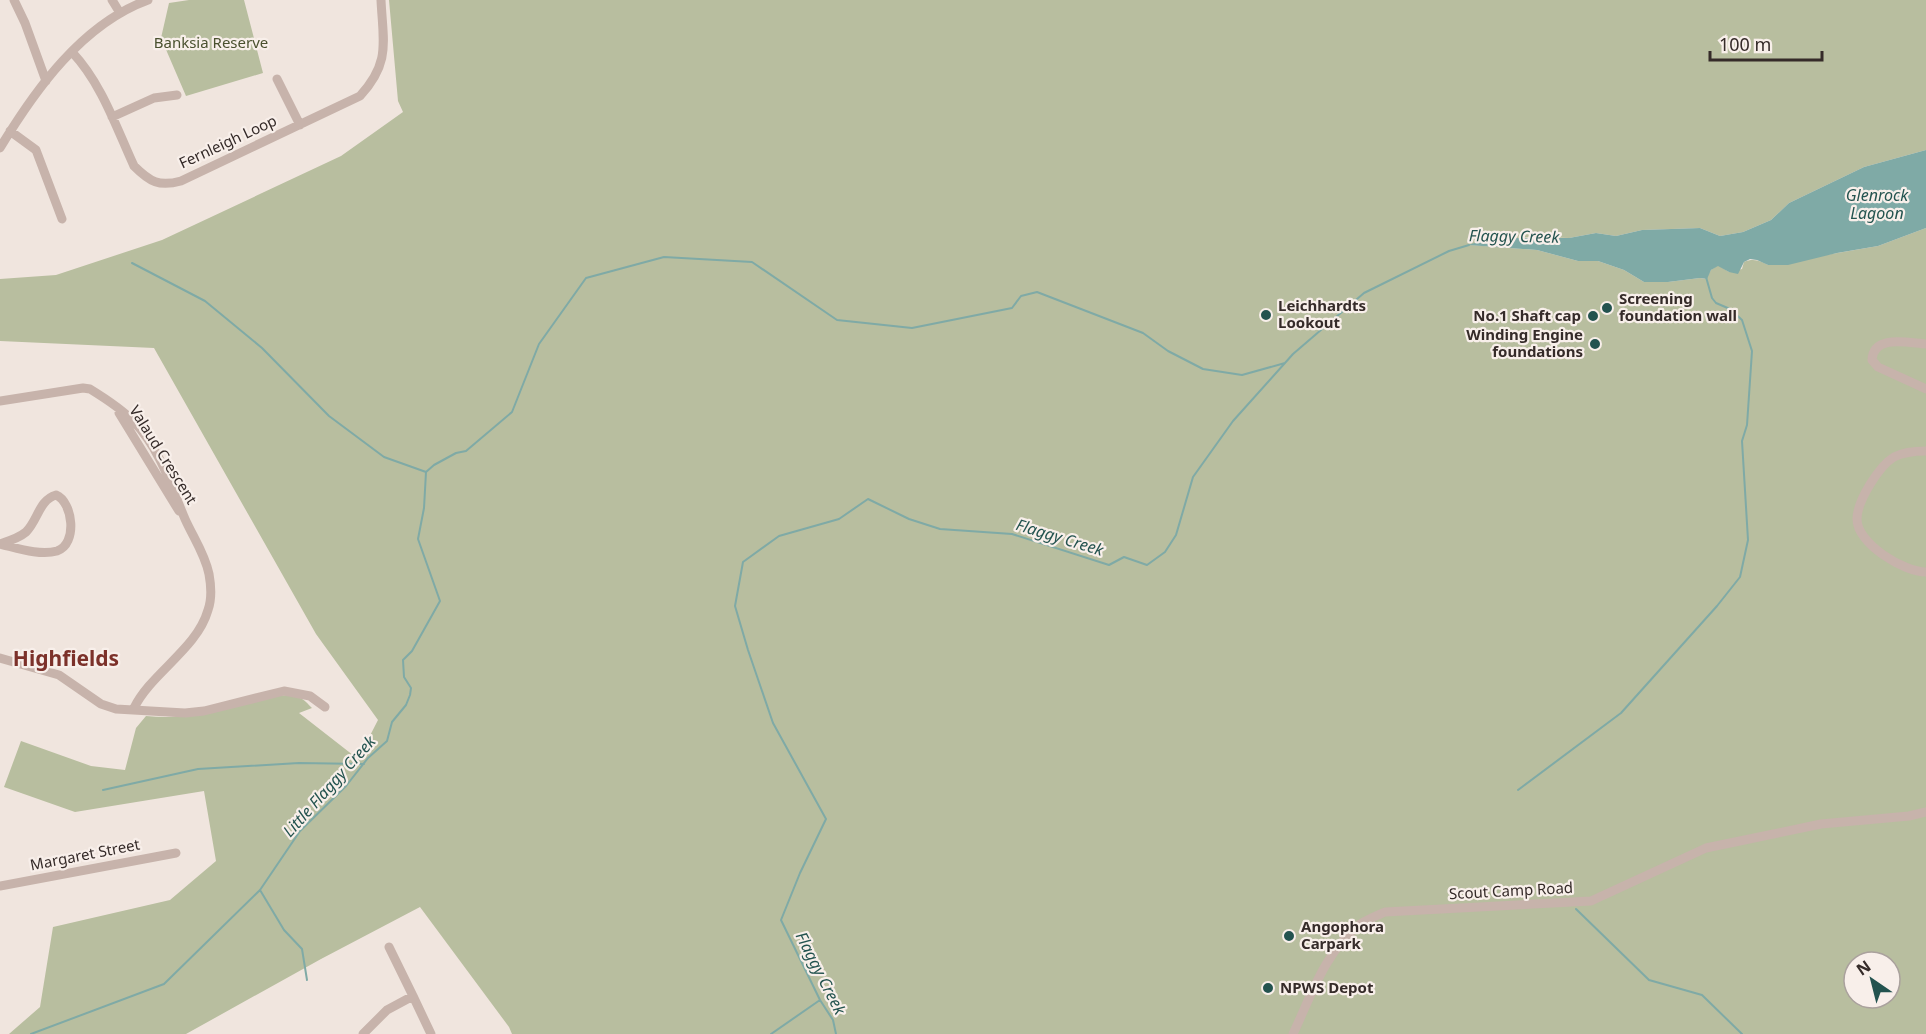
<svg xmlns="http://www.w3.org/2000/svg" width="1926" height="1034" font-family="'Noto Sans',sans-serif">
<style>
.green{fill:#b8be9f;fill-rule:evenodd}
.water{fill:#7faaa6}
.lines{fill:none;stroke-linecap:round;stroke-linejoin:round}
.stream{stroke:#7faaa6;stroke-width:2}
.minor{stroke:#c7b3ab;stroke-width:9}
.poi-dot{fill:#23534f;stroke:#f8efea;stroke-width:2}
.labels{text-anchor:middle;stroke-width:4.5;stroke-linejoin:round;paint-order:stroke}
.park-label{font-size:15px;fill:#4a512f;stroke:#f8efea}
.street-label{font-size:15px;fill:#352b29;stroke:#f8efea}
.poi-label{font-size:15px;font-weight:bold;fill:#352b29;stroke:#f8efea;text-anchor:start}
.water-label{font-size:16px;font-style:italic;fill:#23534f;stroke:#f8efea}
.district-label{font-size:21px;font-weight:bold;fill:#7c312a;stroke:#f8efea}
</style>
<rect width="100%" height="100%" fill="#f0e5de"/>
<path class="green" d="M189,0H244L263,73L186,96L161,38L169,3Z
M389,0H1926V150L1864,167L1789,203L1771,220L1743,232L1720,236L1700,228L1642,230L1616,236L1596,233L1569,238L1530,237L1470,245L1537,250L1578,261H1598L1624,270L1644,282H1668L1700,278L1706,279L1711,270L1718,265L1729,272L1742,269L1744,262C1754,258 1760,261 1768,265L1878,246L1926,228V1034H512L509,1027L420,907L321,959L186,1034H9L40,1007L53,927L170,900L216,861L204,791L75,812L4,787L21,741L91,766L125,770L136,728L146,716C165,718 183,717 202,714C226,710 276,689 298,697C304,699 308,704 312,708L299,713L358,759L378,720L316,634L154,348L0,341V279L56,275L162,240L341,156L403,112L398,101ZM1854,962H1890V998H1854Z"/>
<path class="water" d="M1926,150V228L1878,246L1837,253L1788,265H1768L1757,260L1750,259L1744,262L1738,274L1729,272L1718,266L1711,270L1707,279L1700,278L1668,282H1644L1624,270L1598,261H1578L1537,250L1468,245L1491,238H1569L1596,233L1616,236L1642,230L1700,228L1720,236L1743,232L1771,220L1789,203L1864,167Z"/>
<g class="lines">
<path class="stream" d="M132,263L205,301L262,348L329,416L384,457L426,472
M103,790L198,769L299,763L364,764
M1518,790L1621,713L1717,606L1740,577L1748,540L1742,441L1747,425L1752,351L1742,320L1730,309L1716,303L1712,298L1706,277
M260,890L284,930L302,949L307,980
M1576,909L1649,980L1702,995L1742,1034
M31,1034L164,984L260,890L300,831L346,786L368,758L387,741L392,722L406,705L410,695L411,688L404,677L403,660L412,651L440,601L418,539L424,508L426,472L434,465L456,453L466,451L512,412L539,344L586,278L664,257L752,262L837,320L912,328L1012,308L1021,296L1037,292L1143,333L1168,351L1203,369L1242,375L1285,363
M771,1034L820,1000
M836,1034L833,1020L820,1000L781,920L800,873L826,819L773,723L748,650L735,606L743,562L779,536L839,519L868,499L909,519L940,529L1012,534L1109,565L1124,557L1147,565L1165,552L1176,535L1193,477L1233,421L1293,354L1364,293L1449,251L1469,245"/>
<path class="minor" d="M14,0L25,23L46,81
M112,0L120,13
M72,52C102,84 116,127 134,166C150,182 159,187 181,181L360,96C391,62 383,42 381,0
M277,79L300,125
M112,117L154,98L177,95
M10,131L36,150L62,219
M0,148C35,90 82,24 148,0
M1926,344C1908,343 1873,334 1872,360L1878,367L1926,389
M0,401L83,388L90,389C103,397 124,411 134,422C160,449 171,486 185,519C193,537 205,554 209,574C211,585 212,599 208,610C197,649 151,673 134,708
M119,413L179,511
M1926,451C1915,451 1904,452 1894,457C1879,466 1857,501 1857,519C1857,544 1904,572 1926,572
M56,495C73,502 78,544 57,551C40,556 17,548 0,544C9,541 19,538 26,532C38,520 39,500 56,495Z
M0,658L59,675L101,704L116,709L185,713L204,711L284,691L310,696L325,707
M0,886L176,853
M389,947L413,996
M363,1034L387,1010L413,996L431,1034
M1293,1034C1311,996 1325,952 1359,925C1366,920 1376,916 1385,912L1591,901L1706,848L1821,824L1909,816L1926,812"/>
</g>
<g class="poi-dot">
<circle cx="1607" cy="308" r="6"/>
<circle cx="1266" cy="315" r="6"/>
<circle cx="1593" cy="316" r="6"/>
<circle cx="1595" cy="344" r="6"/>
<circle cx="1289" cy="936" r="6"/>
<circle cx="1268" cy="988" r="6"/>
</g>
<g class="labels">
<g class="park-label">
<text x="211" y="48">Banksia Reserve</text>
</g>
<g class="street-label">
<text transform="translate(228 142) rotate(-25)" y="5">Fernleigh Loop</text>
<text transform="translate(163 455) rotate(58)" y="5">Valaud Crescent</text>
<text transform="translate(85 855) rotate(-11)" y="5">Margaret Street</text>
<text transform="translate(1511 891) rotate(-3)" y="5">Scout Camp Road</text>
</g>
<g class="poi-label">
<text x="1619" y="304">Screening<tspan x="1619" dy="17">foundation wall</tspan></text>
<text x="1278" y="311">Leichhardts<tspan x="1278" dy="17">Lookout</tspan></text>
<text x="1581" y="321" text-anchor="end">No.1 Shaft cap</text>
<text x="1583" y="340" text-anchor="end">Winding Engine<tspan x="1583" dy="17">foundations</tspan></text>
<text x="1301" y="932">Angophora<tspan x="1301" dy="17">Carpark</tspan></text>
<text x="1280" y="993">NPWS Depot</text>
</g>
<g class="water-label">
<text x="1877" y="201">Glenrock<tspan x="1877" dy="18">Lagoon</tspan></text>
<text transform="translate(1514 236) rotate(1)" y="6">Flaggy Creek</text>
<text transform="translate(1060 537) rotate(17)" y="6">Flaggy Creek</text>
<text transform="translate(329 786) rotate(-48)" y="6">Little Flaggy Creek</text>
<text transform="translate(821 973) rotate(63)" y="6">Flaggy Creek</text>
</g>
<g class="district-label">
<text x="66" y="666">Highfields</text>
</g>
</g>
<g transform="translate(1872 980) rotate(325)"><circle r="28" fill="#f8efea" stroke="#aaa19d" stroke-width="1.5"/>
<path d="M0-4.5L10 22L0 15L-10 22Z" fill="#23534f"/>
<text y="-9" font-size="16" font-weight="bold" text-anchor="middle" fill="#352b29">N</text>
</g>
<path d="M1710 51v9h112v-9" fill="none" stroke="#352b29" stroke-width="3"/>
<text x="1719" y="51" font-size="18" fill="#352b29" stroke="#f8efea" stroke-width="4.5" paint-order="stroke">100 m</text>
</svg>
